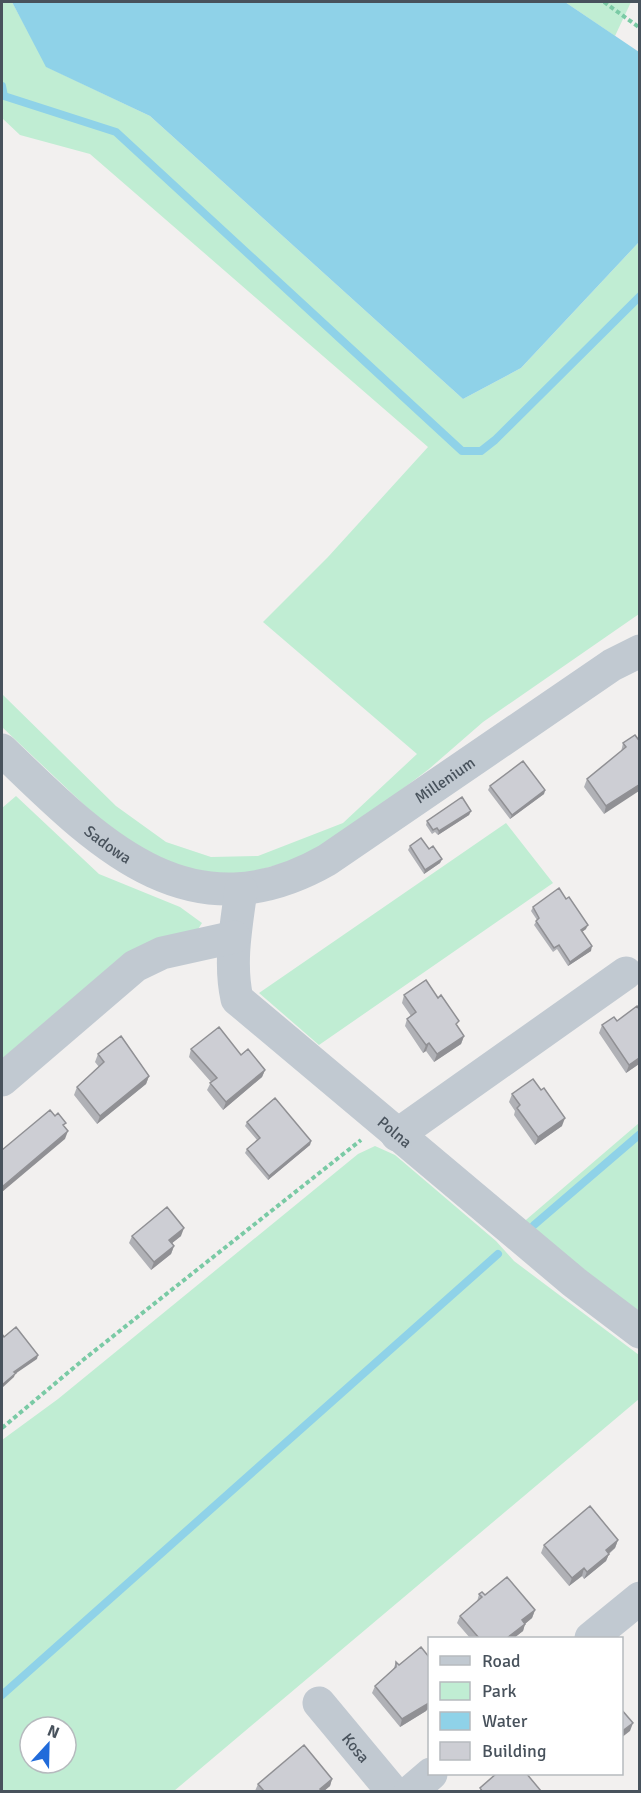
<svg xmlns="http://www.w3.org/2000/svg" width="641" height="1793" font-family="Signika,sans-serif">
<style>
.green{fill:#c0edd3;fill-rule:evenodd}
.water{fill:#8fd2e8}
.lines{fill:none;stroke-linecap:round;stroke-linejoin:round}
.stream{stroke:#8fd2e8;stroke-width:8}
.path{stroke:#7acaa5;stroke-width:4;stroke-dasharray:4.5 3;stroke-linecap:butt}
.minor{stroke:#c1c9d1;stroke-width:33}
.wall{fill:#b0b1b6}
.shaded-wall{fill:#909094}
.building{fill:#cdced4;stroke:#909094;stroke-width:1.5}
.labels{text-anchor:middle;stroke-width:4.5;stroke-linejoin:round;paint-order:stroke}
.street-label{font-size:16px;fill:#48525c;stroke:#fff}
</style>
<rect width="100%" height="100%" fill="#f2f0ef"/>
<path class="green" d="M2,2H12L47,67L150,116L463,399L521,368L639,242V614L483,722L429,769L348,830L301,858L249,873L201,874L155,860L117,836L2,727V694L116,806L166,842L211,857L258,856L343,823L417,754L263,622L328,557L428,447L90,154L20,135L2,118Z
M565,2H631L615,36Z
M16,796L99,874L180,907L202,923L193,937L2,1063V808Z
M506,823L553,883L319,1045L259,993Z
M639,1123V1312L520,1225Z
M375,1146L395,1155L496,1241L514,1261L639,1355V1399L174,1791H2V1440L58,1399L358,1154ZM30,1727H66V1763H30Z"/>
<path class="water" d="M12,2H565L639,52V242L521,368L463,399L150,116L46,67Z"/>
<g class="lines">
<path class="stream" d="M2,86L4,96L116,132L462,451H481L495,440L640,296
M534,1225L640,1134
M2,1695L498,1254"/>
<path class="path" d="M604,2L640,28
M2,1428L83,1360L361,1140"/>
<g class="minor">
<path id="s1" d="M2,750C97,842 189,939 327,860L612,665L640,651"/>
<path id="s2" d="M241,890C236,927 229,963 237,999L574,1282L640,1332"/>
<path d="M2,1080L135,966L162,953L234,937"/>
<path d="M397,1135L626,973"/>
<path d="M591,1638L640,1598"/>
<path id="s3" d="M319,1703L393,1792"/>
<path d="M410,1792L431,1774"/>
</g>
</g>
<path class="wall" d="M635,735L604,814L584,787L587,779L621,752L623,743Z
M490,786L545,790L544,794L510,819L488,790Z
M471,811L469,815L438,835L435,832L432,834L426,825L427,821Z
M410,846L429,849L442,859L440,863L424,874L408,850Z
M533,907L586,929L582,932L591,951L568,966L557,949L553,952L534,925L537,920L531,911Z
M404,995L457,1026L464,1036L461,1044L434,1062L426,1051L423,1053L405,1026L407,1019L411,1016L402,1003Z
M639,1009V1064L626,1073L599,1033L602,1025L617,1021Z
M191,1049L241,1055L265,1070L262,1077L223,1110L207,1090L211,1082L189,1057Z
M98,1054L149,1076L146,1084L97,1124L74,1095L77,1087L99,1067L95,1062Z
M512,1094L562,1126L535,1145L514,1115L515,1111L509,1102Z
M247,1122L311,1141L310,1145L268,1180L245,1153L247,1149L257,1140L245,1126Z
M132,1236H181L172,1243L174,1246L171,1254L151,1270L129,1243Z
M618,1540L615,1548L609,1554L606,1561L584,1579L582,1576L569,1586L541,1553L544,1545Z
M479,1594L535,1610L532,1618L525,1624L523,1631L514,1638H470L457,1623L460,1616L477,1602Z
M396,1662L399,1665L426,1711L400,1727L372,1693L375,1686L393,1670Z
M332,1779L330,1786L324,1791H255L258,1784Z"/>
<path class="shaded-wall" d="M639,785V791L604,814L606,806Z
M545,790L544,794L510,819L512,815Z
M471,811L469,815L438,835L439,831Z
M442,859L440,863L424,874L425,870Z
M588,925L586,929L579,934L581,930Z
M592,946L591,951L568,966L570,962Z
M464,1036L461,1044L434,1062L437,1054Z
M429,1043L426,1051L423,1053L426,1045Z
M639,1058V1064L626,1073L629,1065Z
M265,1070L262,1077L223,1110L226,1102Z
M149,1076L146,1084L97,1124L100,1116Z
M565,1118L562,1126L535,1145L538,1137Z
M68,1131L65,1139L2,1192V1187Z
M311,1141L310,1145L268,1180L269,1176Z
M184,1228L181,1236L166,1248L169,1240Z
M174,1246L171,1254L151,1270L154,1262Z
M38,1355L37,1359L15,1374L14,1377L2,1388V1385L14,1372Z
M618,1540L615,1548L603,1558L606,1550Z
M609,1554L606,1561L584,1579L587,1572Z
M584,1568L582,1576L569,1586L572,1578Z
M535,1610L532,1618L520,1628L522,1620Z
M525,1624L523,1631L514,1638H507Z
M429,1703V1708L426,1711L400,1727L402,1719Z
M633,1723L630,1731L621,1738V1732Z
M332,1779L330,1786L324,1791H319L320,1789Z"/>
<path class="building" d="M635,735L638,739L639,738V785L606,806L587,779L626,747L623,743Z
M523,761L545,790L512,815L490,786Z
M462,797L471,811L439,831L437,828L433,830L427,821Z
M421,838L429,849L433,846L442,859L425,870L410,846Z
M559,888L566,899L569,897L588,925L581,930L592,946L570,962L559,945L554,948L536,921L539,918L533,907Z
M426,980L438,998L441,995L459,1021L456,1024L464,1036L437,1054L429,1043L426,1045L407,1019L416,1012L404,995Z
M637,1006L639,1009V1058L629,1065L602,1025L614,1017L617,1021Z
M219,1027L241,1055L248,1049L265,1070L226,1102L210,1083L217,1078L191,1049Z
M121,1036L149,1076L100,1116L77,1087L104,1062L98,1054Z
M533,1079L541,1090L544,1088L565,1118L538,1137L517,1108L520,1105L512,1094Z
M275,1098L311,1141L269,1176L247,1149L260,1138L247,1122Z
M50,1110L55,1116L58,1113L66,1123L63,1125L68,1131L2,1187V1150Z
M167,1207L184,1228L169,1240L174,1246L154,1262L132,1236Z
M16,1327L38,1355L14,1372L16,1373L2,1385V1334L4,1337Z
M590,1506L618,1540L606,1550L609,1554L587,1572L584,1568L572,1578L544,1545Z
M507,1577L535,1610L522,1620L525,1624L507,1638H479L460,1616L482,1597L479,1594L482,1592L485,1595Z
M421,1647L429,1657V1703L402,1719L375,1686L396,1667V1662L399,1665Z
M621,1709L633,1723L621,1732Z
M304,1745L332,1779L320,1789L322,1791H264L258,1784Z
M497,1773H526L541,1791H482L480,1788Z"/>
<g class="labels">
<g class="street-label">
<text dy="6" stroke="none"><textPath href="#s1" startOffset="519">Millenium</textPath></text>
<text dy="6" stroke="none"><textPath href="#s1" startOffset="142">Sadowa</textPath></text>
<text dy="6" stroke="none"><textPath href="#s2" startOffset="316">Polna</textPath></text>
<text dy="6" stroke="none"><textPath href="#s3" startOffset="58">Kosa</textPath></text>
</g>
</g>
<rect width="641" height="1793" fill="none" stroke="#48525c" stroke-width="6"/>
<rect x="428" y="1637" width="195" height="138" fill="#ffffff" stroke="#b6babe" stroke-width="1.5"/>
<rect x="440" y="1656" width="30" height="9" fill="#c1c9d1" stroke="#b6babe" stroke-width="1.5"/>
<text x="482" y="1667" font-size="18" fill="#48525c">Road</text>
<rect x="440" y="1682" width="30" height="18" fill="#c0edd3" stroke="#b6babe" stroke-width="1.5"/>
<text x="482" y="1697" font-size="18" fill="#48525c">Park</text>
<rect x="440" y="1712" width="30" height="18" fill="#8fd2e8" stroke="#b6babe" stroke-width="1.5"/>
<text x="482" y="1727" font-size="18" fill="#48525c">Water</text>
<rect x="440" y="1742" width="30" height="18" fill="#cdced4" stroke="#b6babe" stroke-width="1.5"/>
<text x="482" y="1757" font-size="18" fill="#48525c">Building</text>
<g transform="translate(48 1745) rotate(22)"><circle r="28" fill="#ffffff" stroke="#b6babe" stroke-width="1.5"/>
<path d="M0-4.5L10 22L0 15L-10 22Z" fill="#216bda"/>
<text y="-9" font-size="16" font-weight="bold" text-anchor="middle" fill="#48525c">N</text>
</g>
</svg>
